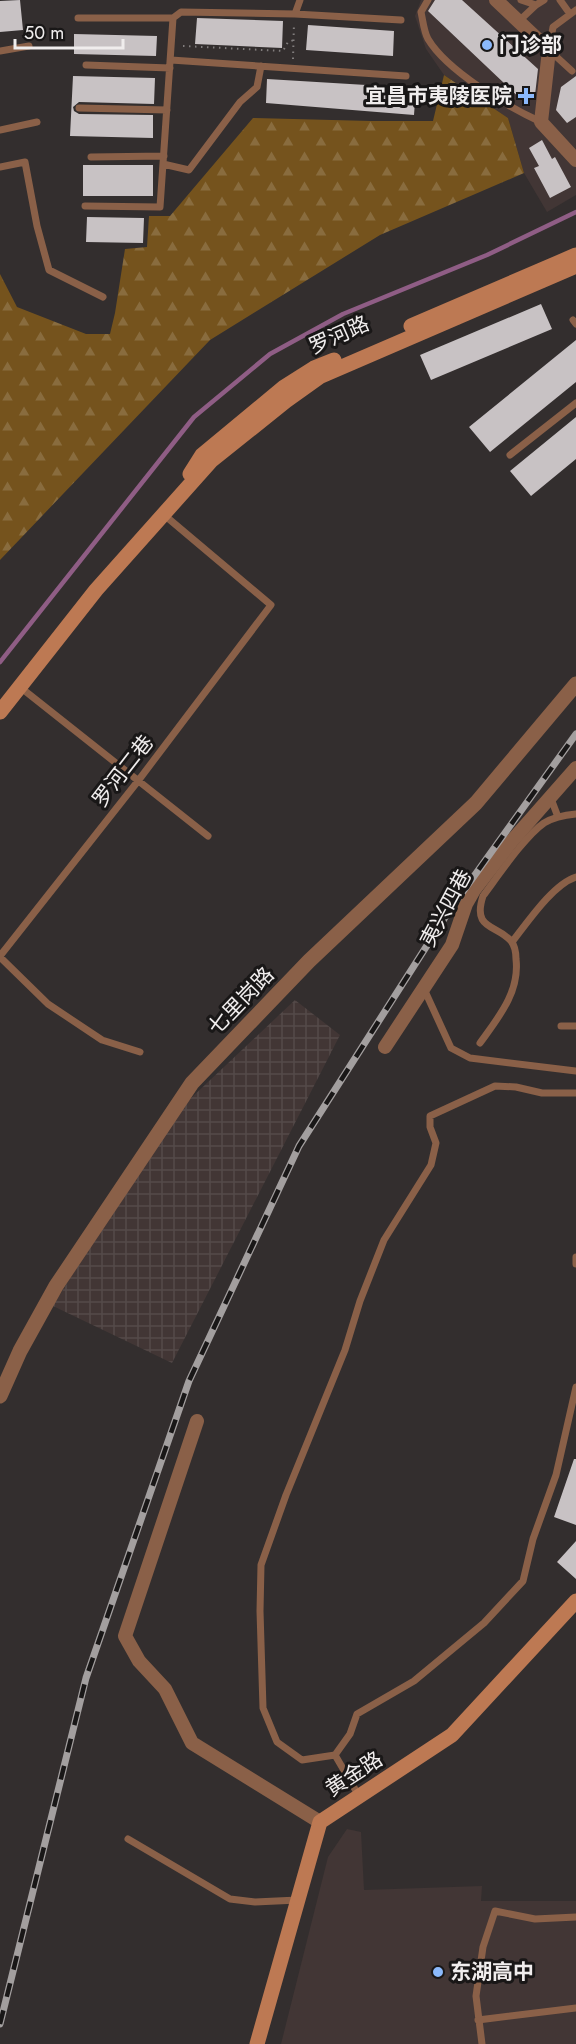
<svg xmlns="http://www.w3.org/2000/svg" width="576" height="2044" font-family="Jost,'Noto Sans SC',sans-serif">
<style>
.built{fill:#423635}
.industrial{fill:url(#industrial-grid)}
.forest{fill:url(#forest-firs)}
.lines{fill:none;stroke-linecap:round;stroke-linejoin:round}
.stream{stroke:#8f5d85;stroke-width:4.5}
.building{fill:#c8c2c4}
.path{stroke:#817d7d;stroke-width:2;stroke-dasharray:1.5 4.5;stroke-linecap:butt}
.service{stroke:#8a6048;stroke-width:7}
.minor{stroke:#8a6048;stroke-width:14}
.tertiary{stroke:#8a6048;stroke-width:15}
.secondary{stroke:#bd7953;stroke-width:15}
.rail-casing{stroke:#a39f9f;stroke-width:7}
.rail{stroke:#191717;stroke-width:4.5;stroke-dasharray:14;stroke-linecap:butt}
.poi-dot{fill:#8bb9fc;stroke:#191717;stroke-width:2}
.labels{text-anchor:middle;stroke-width:6;stroke-linejoin:round;paint-order:stroke}
.poi-label{font-size:21px;font-weight:bold;fill:#f0eded;stroke:#191717;text-anchor:start}
.street-label{font-size:21px;fill:#f0eded;stroke:#191717}
</style>
<defs>
<pattern id="industrial-grid" width="8" height="8" patternUnits="userSpaceOnUse" patternTransform="scale(1.5)"><rect width="8" height="8" fill="#423635"/><path d="M0 4h8M4 0v8" fill="none" stroke="#544a49"/></pattern>
<pattern id="forest-firs" width="22" height="20" patternUnits="userSpaceOnUse" patternTransform="scale(1.5)"><rect width="22" height="20" fill="#75531d"/><path d="M5 1l3.5 6h-7zM16 11l3.5 6h-7z" fill="#896c3e"/></pattern>
</defs>
<rect width="100%" height="100%" fill="#332e2e"/>
<path class="built" d="M421,0H576V195L547,212L524,173L508,118L444,75L426,49L415,16Z
M347,1829L361,1832L364,1890L482,1886L481,1901H576V2044H281L328,1857Z"/>
<path class="industrial" d="M295,1000L340,1035L172,1363L53,1306L149,1150L190,1099Z"/>
<path class="forest" d="M444,75L508,118L524,173L380,235L210,340L0,560V274L17,307L86,334H110L115,313L125,249L147,247L149,216H170L253,118L371,121H433Z"/>
<g class="lines">
<path class="stream" d="M0,662L194,417L270,354L343,314L487,255L576,212"/>
</g>
<path class="building" d="M20,0L23,30L0,32V1Z
M435,0H462L538,69L535,95L526,104L428,11Z
M197,18L283,21L282,48L195,44Z
M308,25L394,31L393,56L306,50Z
M74,34L157,36L156,56L74,54Z
M73,76L155,78L154,104L79,102L73,107L74,111L79,114L153,115V138L70,136Z
M576,76V117L567,123L556,110L561,87Z
M267,79L416,88L414,115L266,103Z
M542,140L552,159L555,157L571,187L550,198L534,168L539,166L529,148Z
M83,165H153V196H83Z
M87,217L144,218L143,243L86,242Z
M541,304L552,329L431,380L420,355Z
M576,340V382L490,452L469,427Z
M576,417V459L531,496L510,471Z
M574,1459H576V1525L554,1517Z
M576,1541V1579L557,1562Z"/>
<g class="lines">
<path class="path" d="M183,46L283,51L288,42L294,40
M293,59L294,23"/>
<path class="service" d="M428,0L421,12C423,21 424,32 428,39C447,71 508,107 541,122
M521,0L536,5
M560,0L570,14
M295,14L401,20
M78,18H173
M519,21L536,5L544,0
M0,51L29,46
M171,60L406,76
M86,65L170,68
M572,71L549,50L553,27L576,10
M79,108L167,110
M0,130L37,122
M91,157L164,156
M163,164L189,170L240,102L257,87L261,66
M0,167L25,162L37,226L49,270L103,297
M85,206L160,207L173,18L181,12L295,14L300,0
M573,320L576,324
M510,455L576,403
M20,687L208,836
M550,796L558,817
M512,942C527,923 553,884 576,877
M0,956L138,781L271,605L163,514
M0,957L48,1004L102,1040L140,1052
M424,989L451,1048L470,1058L576,1071
M561,1026H576
M480,1043C498,1018 520,992 516,959C516,954 515,946 511,941C496,924 472,930 483,896C498,876 525,836 544,823C554,817 565,815 576,814
M576,1093H542L516,1087L495,1086L430,1116V1127L436,1143L431,1165L384,1240L360,1301L345,1350L286,1495L261,1565L260,1611L263,1708L277,1742L302,1760L335,1755L350,1734L357,1714L414,1681L484,1623L523,1581L533,1539L556,1475L576,1387
M576,1257V1264
M335,1755L359,1796
M128,1839L230,1899L255,1902L298,1900
M478,2020L576,2008
M482,2044L476,1996L483,1947L495,1911L535,1919L576,1917"/>
<path class="minor" d="M496,0L549,50L541,122L576,160
M385,1047L452,945L466,904L474,890L511,842L576,768
M197,1421L125,1636L139,1661L165,1689L192,1743L320,1822"/>
<path class="tertiary" d="M0,1396L20,1351L56,1286L192,1083L309,961L476,803L576,684"/>
<path class="secondary" d="M411,326L576,255
M190,474L202,455L284,387L314,368L334,360
M0,712L96,590L211,461L286,401L321,376L576,266
M257,2044L320,1822L452,1735L576,1601"/>
<g class="rail-casing">
<path id="rail" d="M0,2024L86,1678L189,1381L299,1146L449,911L576,734"/>
</g>
<use href="#rail" class="rail"/>
</g>
<g class="poi-dot">
<circle cx="487" cy="45" r="6"/>
<path d="M523 87h6v6h6v6h-6v6h-6v-6h-6v-6h6z"/>
<circle cx="438" cy="1972" r="6"/>
</g>
<g class="labels">
<g class="poi-label">
<text x="499" y="52">门诊部</text>
<text x="512" y="103" text-anchor="end">宜昌市夷陵医院</text>
<text x="450" y="1979">东湖高中</text>
</g>
<g class="street-label">
<text transform="translate(339 335) rotate(-24)" y="7">罗河路</text>
<text transform="translate(123 771) rotate(-52)" y="7">罗河二巷</text>
<text transform="translate(446 908) rotate(-62)" y="7">夷兴四巷</text>
<text transform="translate(241 1001) rotate(-46)" y="7">七里岗路</text>
<text transform="translate(354 1774) rotate(-33)" y="7">黄金路</text>
</g>
</g>
<path d="M15 39v9h108v-9" fill="none" stroke="#f0eded" stroke-width="3"/>
<text x="24" y="39" font-size="18" fill="#f0eded" stroke="#191717" stroke-width="4.5" paint-order="stroke">50 m</text>
</svg>
